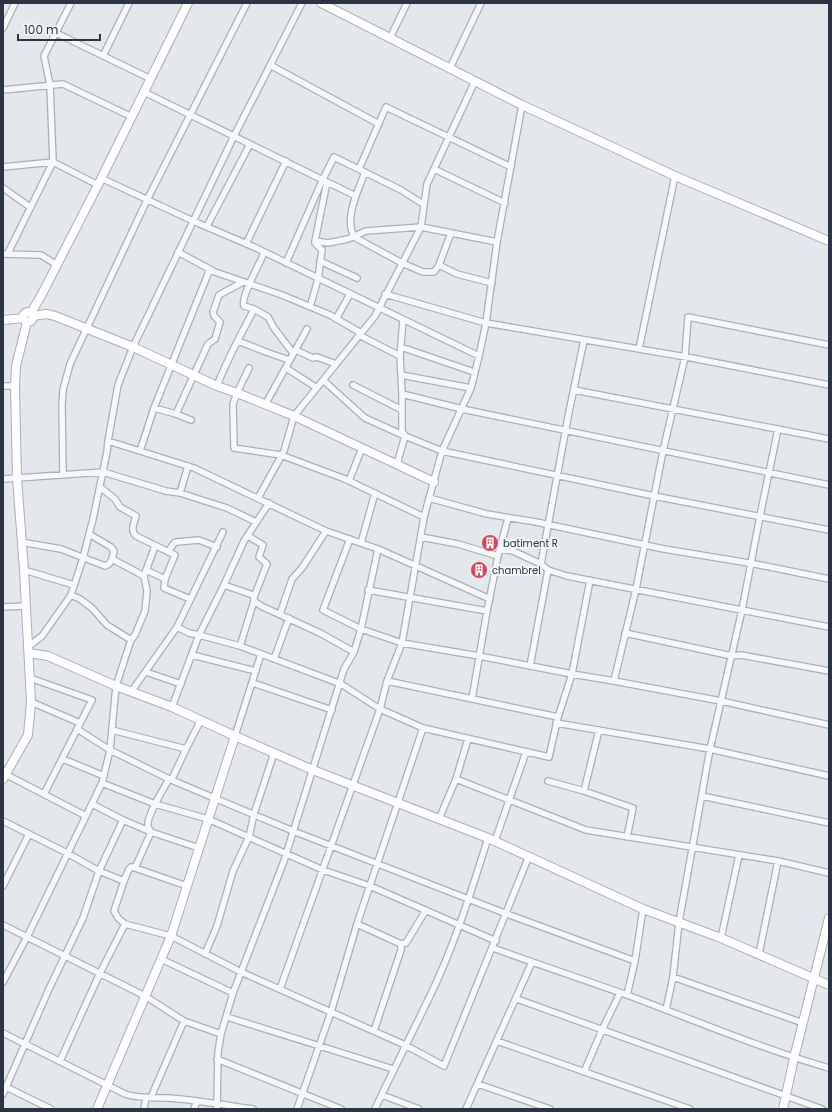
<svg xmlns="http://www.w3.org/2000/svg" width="832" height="1112" font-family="Poppins,sans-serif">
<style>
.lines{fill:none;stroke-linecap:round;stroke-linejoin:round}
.street-casing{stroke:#a9aeb7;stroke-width:8}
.secondary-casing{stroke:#a9aeb7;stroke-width:10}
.street{stroke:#f7f8fa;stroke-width:5.5}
.secondary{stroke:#fff;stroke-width:8}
.labels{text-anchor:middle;stroke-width:4;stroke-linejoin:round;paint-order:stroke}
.poi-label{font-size:10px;fill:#2b3445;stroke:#f4f6f9;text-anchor:start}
</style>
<rect width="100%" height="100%" fill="#e4e7ec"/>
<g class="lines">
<g class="street-casing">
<path id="street" d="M3,28L15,3
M56,33L151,79
M390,38L407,3
M103,56L129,3
M270,65L379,124
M450,68L481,3
M3,90L63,84L132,117
M144,92L327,182L315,241V243L322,250L318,279L310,307
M3,167L53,162L98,185
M359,169L386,107L511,167
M434,169L505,203
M365,172C358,192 344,217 354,237L402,263L423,272H434L439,265L451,233
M101,178L193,221L254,247L479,356
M327,182L356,196
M3,188L30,207
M207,226L250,144
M315,241L328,243L348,239L366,231L421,227L497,242
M246,244L286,161
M178,252L215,272L282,295L330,315L361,333
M8,253L53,162L50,85L44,56L71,3
M3,254L41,255L57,265
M320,261L357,278
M286,263L322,181L334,157L401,190L423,204
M439,265L457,274L492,283
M385,294L486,323L692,358L829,385
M254,309L244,306C240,298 260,263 264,253
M336,319L350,294
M403,320L400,356L402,394V431L405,436L442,451L654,496L829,530
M359,335L400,356
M238,341L266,352L289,360
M401,347L474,372
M639,349L675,176
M296,350L313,358L317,357L336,364
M249,368L237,393L233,404L234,448L281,455L345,479L424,517
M286,368L317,388
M401,375L471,388
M323,380L365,418L405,436L397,464
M353,385L402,410
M3,386H15
M217,386C227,359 241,335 254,309L268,317L274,328L293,353
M574,390L829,439
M402,394L462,409L829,485
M265,405L307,329
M154,408L176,414L208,344L215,339L220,322L214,316L213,312L219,295L243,282
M176,414L191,420
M108,441L194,468L326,531L378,549L490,599
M140,451L154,408L210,269
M63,475L62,405L63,390L70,364L147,200L247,3
M3,479L103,472L166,491L180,493L227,508L256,522
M349,481L362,448
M100,487L115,499L120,507L136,516C134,524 130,530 136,536L175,555L165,579
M180,493L188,466
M258,498L284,451L294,416L375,316L421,227L427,184L475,81
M429,498L487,514L536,522L664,549L755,564L829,579
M269,503L244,541L224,585L253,595L254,597V601L261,606L320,633L354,652
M89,534L111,547L114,551L112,559L144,576
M248,536L263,545L259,557L267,564L254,597
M421,537L458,544L498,556
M21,542L61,549L105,566L109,564L112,559
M361,543L375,493
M500,549L513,551L541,564L548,570L567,576L829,627
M168,552L174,543L176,542L199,540L217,547
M541,564L568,417L584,340
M24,570L74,585
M146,570L165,579L164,588L190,599
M590,580L572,674L614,681L636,589L663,451L685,357L688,317L829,345
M368,590L487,611L472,699
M71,595L80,599L92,608L107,625L131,640
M3,607L26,606
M487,611L498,556L508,518
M280,614L292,579L302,568L326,531
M177,627L189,633L199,635L240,646L341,684L380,709L423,728L549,757L558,717L572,674L479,656L402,643L361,629L323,610L350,539
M625,633L732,656L741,655L829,671
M29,646L42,636L71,595L83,558L93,519L107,452L108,441L118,385L133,347L234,136L302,3
M240,646L254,601
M192,655L256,671
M274,659L289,618
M530,666L548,570
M146,672L181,684
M30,678L92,700L44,794
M387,681L558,717
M614,681L721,701L829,725
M253,683L332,710
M131,692L177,627L223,532
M31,702L80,723
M172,707L199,635L224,585
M556,723L710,749L829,776
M77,729L110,750L169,779L293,831L507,914L635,961
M112,730L186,749
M235,736L261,654
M63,759L104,776
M5,774L86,816
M169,779C164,788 146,817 148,826C148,828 150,830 151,832L135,868L187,886
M172,779L186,749L201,720
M456,779L586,830L778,861L829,873
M548,781L584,791L633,808L627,837
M102,783L155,804L208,819L323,870L370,886L496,941
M584,791L599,730
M702,796L829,823
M92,804L123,820
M439,819L456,779L468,739
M3,821L67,853L99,871L124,881L114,911L118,918L125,924L171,936L241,972L405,1045L444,1066L529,856
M495,841L526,752
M124,881L129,869L131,867L135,868
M3,886L29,834
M357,924L401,944
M3,925L145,996L184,1021L221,1034
M721,938L739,855
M493,948C537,964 582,979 627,995C694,1020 760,1048 829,1068
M205,954L217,926L233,871L249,837L254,814L274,753
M759,954L778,861
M161,959L233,993
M673,977L803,1023
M3,982L27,937L102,783L110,750L116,686L131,640L135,635L145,611L147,591L144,576L155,546
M280,989L380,709L387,681L402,643L424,517L442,451L471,388L479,356L486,323L497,242L522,105
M627,995L635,961L643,909
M517,999L822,1109
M666,1010L673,977L679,922L710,749L742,610L760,516L778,429
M227,1017L393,1069
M374,1031L401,950V944L406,943L426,910
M3,1033L125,1094C139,1099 153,1097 168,1098C196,1100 225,1105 253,1109
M497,1041L690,1109
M217,1059L341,1109
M60,1061L100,973L125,924
M584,1072L602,1030L620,993
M478,1084L550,1109
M6,1087L51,1109
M3,1094L49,989L83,918L99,871L123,820L151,832L199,848
M382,1095L419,1109
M151,1097L184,1021
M144,1109L146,1097
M194,1109L197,1101
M217,1109L218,1052L221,1034L233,993L284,861L344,669L354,652L361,629L378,549
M297,1109L331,1012L357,924L423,728
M375,1109C395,1066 417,1024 437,981C458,934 473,886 488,838
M466,1109L532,962"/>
</g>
<g class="secondary-casing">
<path id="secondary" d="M321,3L522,105L675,176L829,241
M23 317a5 5 0 1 1 10 0a5 5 0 1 1-10 0Z
M31,313L42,294L98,185L188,3
M33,316L46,314L55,316L133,347L217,386L237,393L294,416L434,482
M3,320L24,318
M29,653L48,656L116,686L172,707L235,736L313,770L488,838L643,909L721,938L829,985
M3,779L28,735L31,702L24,570L17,478L15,386L16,366L27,322
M97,1109L171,936L235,736
M783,1109L794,1058L829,918"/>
</g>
<use href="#street" class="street"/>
<use href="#secondary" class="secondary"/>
</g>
<defs>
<g id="building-disc" transform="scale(0.9)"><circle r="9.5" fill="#d1495b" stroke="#f4f6f9"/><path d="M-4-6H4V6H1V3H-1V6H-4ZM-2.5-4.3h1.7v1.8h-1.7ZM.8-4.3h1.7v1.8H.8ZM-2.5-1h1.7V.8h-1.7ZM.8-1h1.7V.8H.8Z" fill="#fff"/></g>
</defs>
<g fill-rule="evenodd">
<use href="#building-disc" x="490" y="543"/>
<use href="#building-disc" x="479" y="570"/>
</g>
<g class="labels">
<g class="poi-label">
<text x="503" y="547">batiment R</text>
<text x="492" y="574">chambrel</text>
</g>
</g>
<rect width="832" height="1112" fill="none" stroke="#2b3445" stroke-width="8"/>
<path d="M18 34v6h82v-6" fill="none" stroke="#2b3445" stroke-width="2"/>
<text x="24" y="34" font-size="12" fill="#2b3445" stroke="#f4f6f9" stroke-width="3" paint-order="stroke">100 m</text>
</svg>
